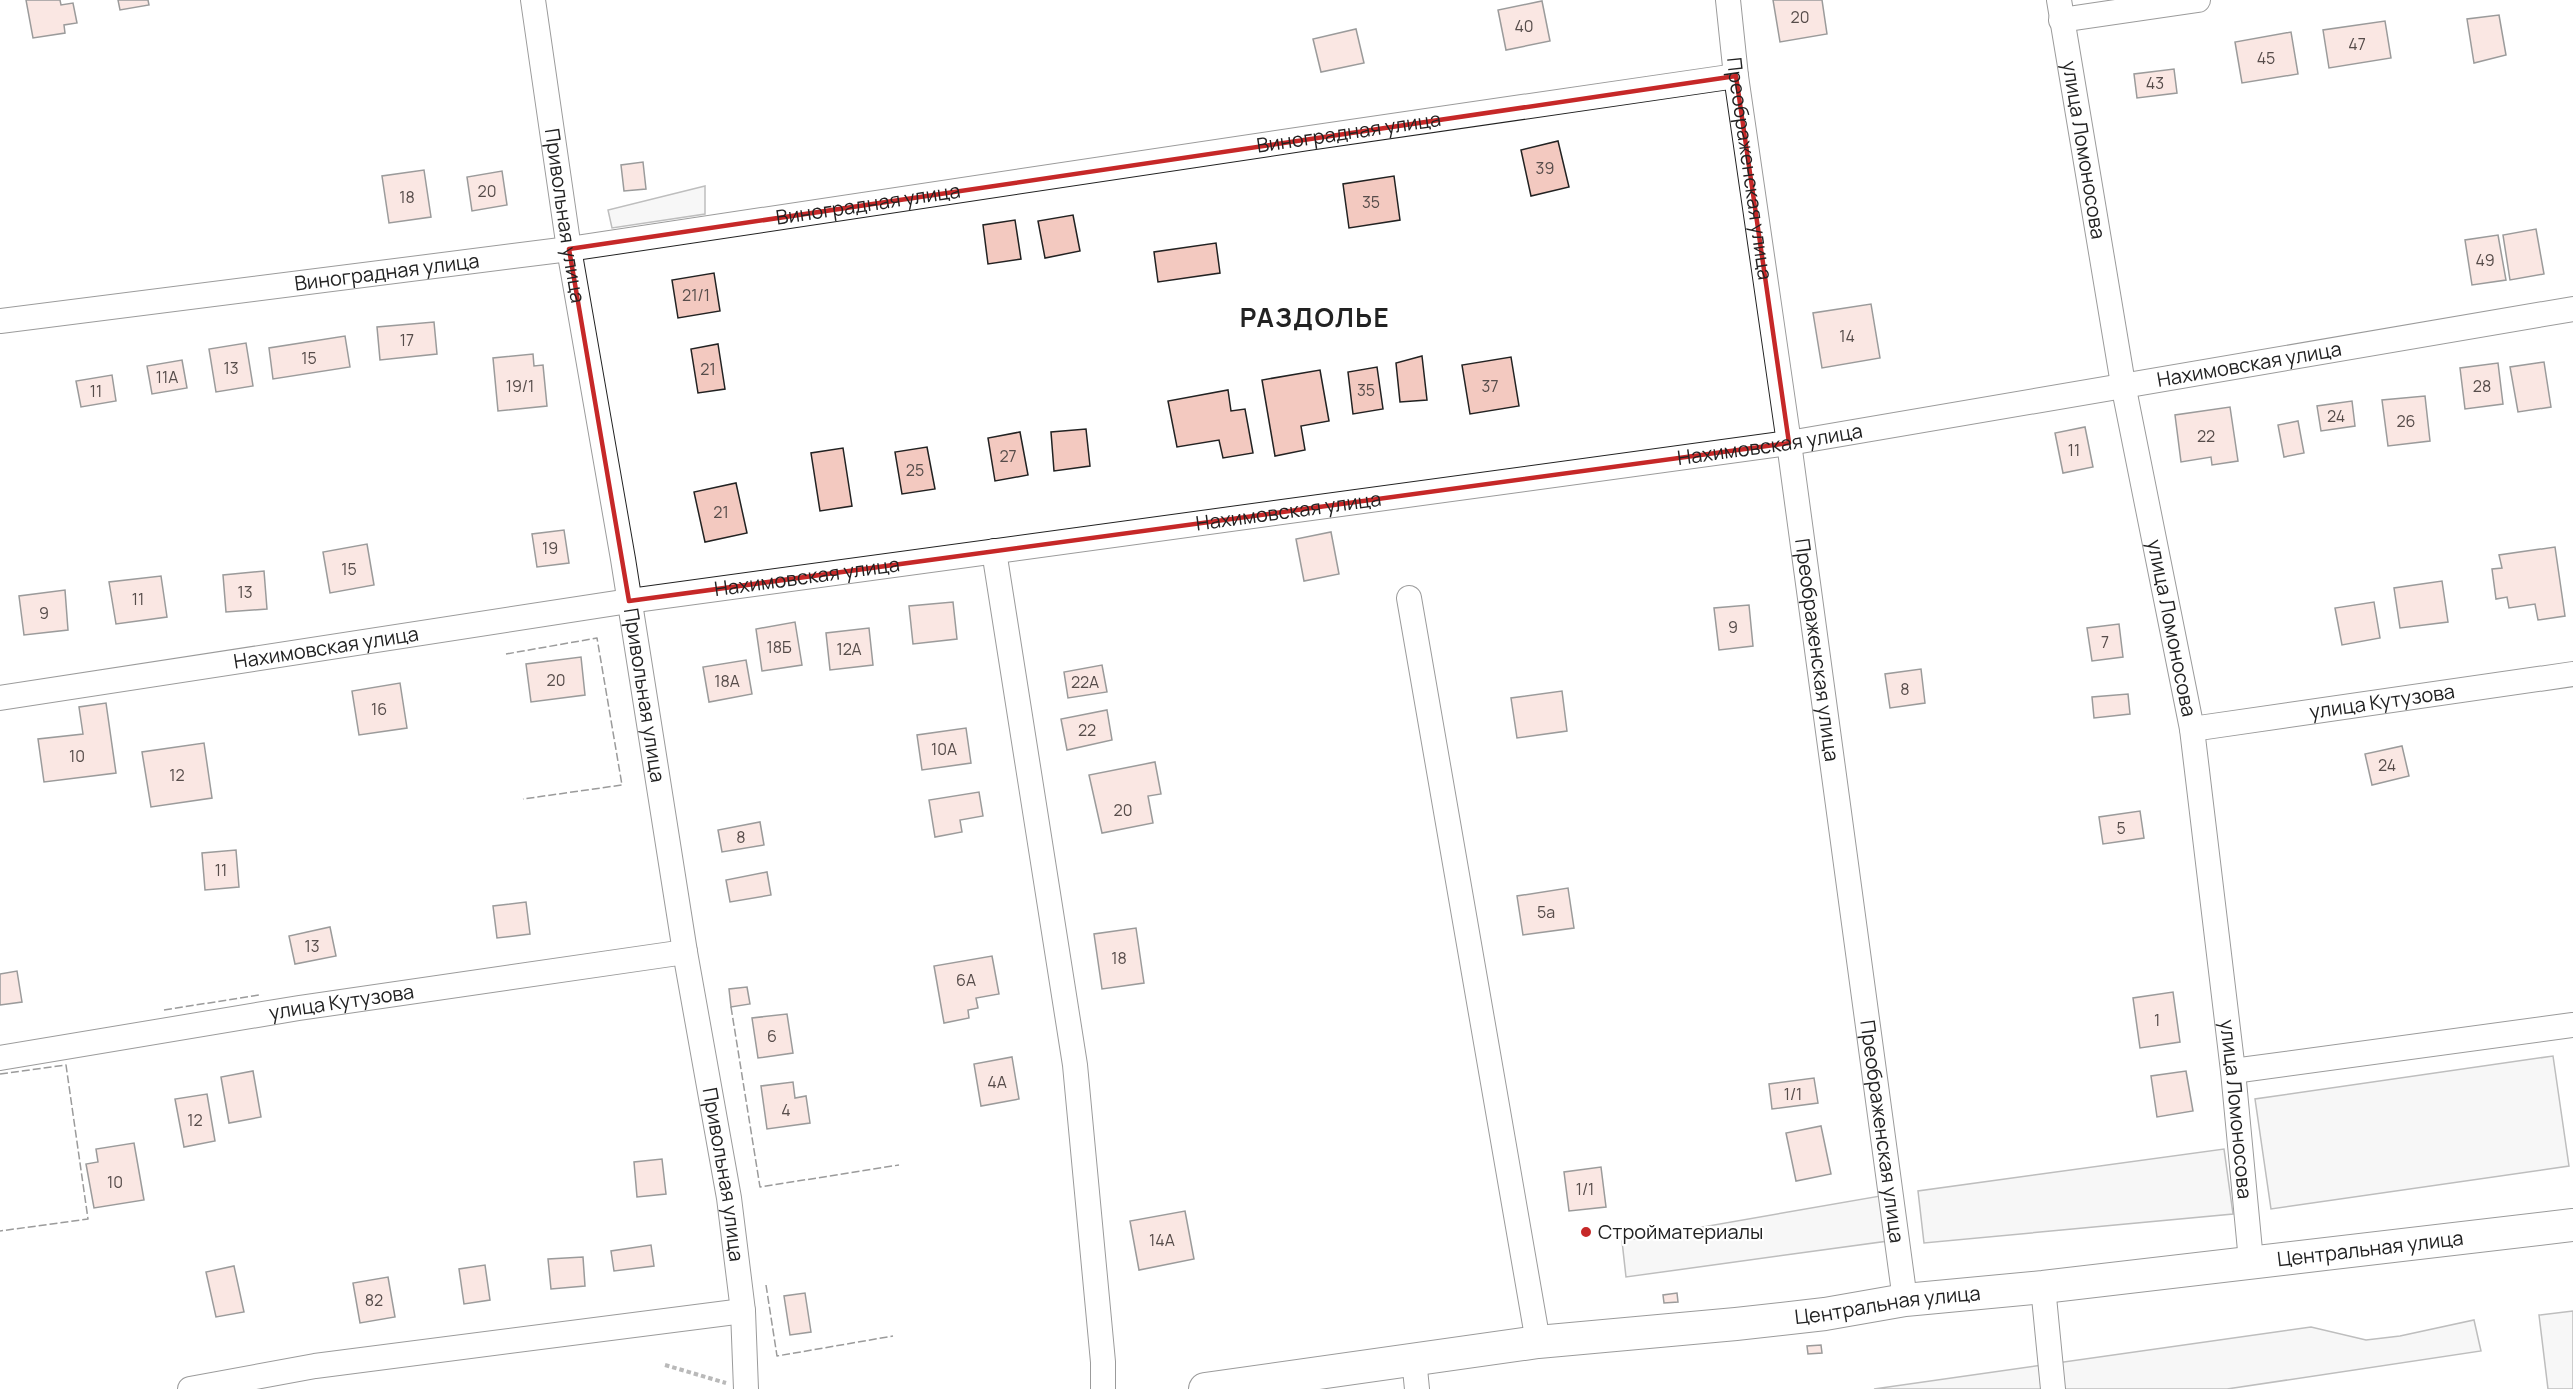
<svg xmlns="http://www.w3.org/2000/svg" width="2573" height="1389" font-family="Manrope,sans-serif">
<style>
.green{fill:#eee;stroke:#6f6f6f;stroke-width:1.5}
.building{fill:#f3c9c0;stroke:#222;stroke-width:1.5}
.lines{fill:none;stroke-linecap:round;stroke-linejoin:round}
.minor-casing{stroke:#222;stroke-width:26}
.major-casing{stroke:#222;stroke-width:34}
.path{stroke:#646464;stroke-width:4;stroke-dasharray:4.5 3;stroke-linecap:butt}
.minor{stroke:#fff;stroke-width:24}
.major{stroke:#fff;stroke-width:32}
.fence{stroke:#222;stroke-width:1.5;stroke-dasharray:8 3;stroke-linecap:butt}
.marked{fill:none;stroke:#c62828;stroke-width:4.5;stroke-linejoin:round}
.poi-dot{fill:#c62828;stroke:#fff;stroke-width:2}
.labels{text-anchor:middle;stroke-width:4.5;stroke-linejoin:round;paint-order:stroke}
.number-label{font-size:16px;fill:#564c4a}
.street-label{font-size:20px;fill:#222;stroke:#fff}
.poi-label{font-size:20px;fill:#222;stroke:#fff;text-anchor:start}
.district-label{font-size:26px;font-weight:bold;letter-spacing:1.5px;fill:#222;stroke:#fff}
</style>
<rect width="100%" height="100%" fill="#fff"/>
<path class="green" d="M705,186V214L612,228L608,210Z
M2553,1056L2569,1166L2271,1209L2255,1099Z
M2224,1149L2233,1214L1924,1243L1918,1191Z
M1880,1196L1888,1241L1626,1277L1622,1241Z
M2573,1311V1389H2548L2539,1315Z
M2474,1320L2481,1351L2227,1389H1874L2311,1327L2366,1340L2400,1336Z"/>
<path class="building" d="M26,0H60L61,5L73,3L77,23L64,25L65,33L33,38Z
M118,0H148L149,5L120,10Z
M1773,0H1822L1827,34L1780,42Z
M1542,1L1550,41L1506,50L1498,10Z
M2499,15L2506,55L2474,63L2467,19Z
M2385,21L2391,58L2329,68L2323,30Z
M1356,29L1364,63L1321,72L1313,39Z
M2291,32L2298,74L2242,83L2235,42Z
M2174,69L2177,93L2137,98L2134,74Z
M1558,141L1569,187L1531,196L1521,150Z
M643,162L646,189L624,191L621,165Z
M424,170L431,217L389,223L382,176Z
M502,171L507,205L472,211L467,177Z
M1394,176L1400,220L1349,228L1343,184Z
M1073,215L1080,251L1045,258L1038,221Z
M1015,220L1021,259L988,264L983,225Z
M2536,229L2544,274L2510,280L2503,235Z
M2498,235L2506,280L2472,285L2465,240Z
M1216,243L1220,273L1158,282L1154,252Z
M714,273L720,311L678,318L672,280Z
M1871,304L1880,358L1822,368L1813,313Z
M434,322L437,354L380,360L377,327Z
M345,336L350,367L273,379L269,348Z
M246,343L253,386L216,392L209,349Z
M718,344L725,389L698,393L691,349Z
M533,354L534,366L543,365L547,406L498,411L493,358Z
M1422,356L1427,400L1400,402L1396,363Z
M1511,357L1519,406L1470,414L1462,365Z
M182,360L187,388L152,394L147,366Z
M2544,362L2551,407L2518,412L2510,367Z
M2498,363L2503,404L2465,409L2460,368Z
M1377,367L1383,409L1353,414L1348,372Z
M1320,370L1329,421L1301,426L1305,450L1275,456L1262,380Z
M112,375L116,401L81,407L76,381Z
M1228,390L1231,411L1245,409L1253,453L1223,458L1219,440L1177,447L1168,401Z
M2425,396L2430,441L2388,446L2382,400Z
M2352,401L2355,426L2321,431L2317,406Z
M2230,407L2238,461L2212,465L2211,457L2181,462L2175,415Z
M2298,421L2304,453L2284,457L2278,425Z
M2085,427L2093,467L2063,473L2055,433Z
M1086,429L1090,466L1054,471L1051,432Z
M1020,432L1028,475L995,481L988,438Z
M927,447L935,489L902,494L895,452Z
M843,448L852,506L820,511L811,453Z
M736,483L747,533L705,542L694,492Z
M564,530L569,563L537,567L532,534Z
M1331,532L1339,574L1304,581L1296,539Z
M367,544L374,585L330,593L323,552Z
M2555,547L2565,616L2538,620L2535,604L2509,608L2507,597L2496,599L2492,569L2502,568L2499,555Z
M264,571L267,609L226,612L223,575Z
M161,576L167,617L116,624L109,582Z
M2442,581L2448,622L2400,628L2394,588Z
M65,590L68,630L24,635L19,596Z
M953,602L957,639L913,644L909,606Z
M2374,602L2380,638L2342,645L2335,608Z
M1749,605L1753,646L1719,650L1714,608Z
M795,622L802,665L762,671L756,629Z
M2119,624L2123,657L2092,661L2087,628Z
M869,628L873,665L830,670L826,633Z
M581,657L585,695L531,702L526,664Z
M746,660L752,694L709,702L703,667Z
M1102,665L1107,692L1068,698L1064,672Z
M1921,669L1925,703L1890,708L1885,674Z
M400,683L407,728L359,735L352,691Z
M1562,691L1567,731L1517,738L1511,698Z
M2128,694L2130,714L2094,718L2092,697Z
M106,703L116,773L44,782L38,739L83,734L79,707Z
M1107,710L1112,740L1067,750L1061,719Z
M966,728L971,763L922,770L917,735Z
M204,743L212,798L151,807L142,752Z
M2402,746L2409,776L2372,785L2365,754Z
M1155,762L1161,794L1148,796L1153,823L1102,833L1089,775Z
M979,792L983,816L960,820L962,832L935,837L929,800Z
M2140,811L2144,838L2103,844L2099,817Z
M760,822L764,845L722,852L718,830Z
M236,850L239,887L205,890L202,853Z
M767,872L771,895L730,902L726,880Z
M1568,888L1574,928L1523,935L1517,896Z
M526,902L530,934L497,938L493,906Z
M330,927L336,956L295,964L289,936Z
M1136,928L1144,983L1102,989L1094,934Z
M992,956L999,994L976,998L978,1008L968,1010L969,1018L944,1023L934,966Z
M17,971L22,1002L0,1005V974Z
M747,987L750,1004L731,1007L729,989Z
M2173,992L2180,1042L2140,1048L2133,998Z
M787,1014L793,1053L758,1058L752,1018Z
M1012,1057L1019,1099L981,1106L974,1064Z
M253,1071L261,1117L229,1123L221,1077Z
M2186,1071L2193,1111L2157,1117L2151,1076Z
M1814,1078L1818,1103L1772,1109L1769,1084Z
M793,1082L795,1098L806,1096L810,1123L767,1129L761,1086Z
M207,1094L215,1141L184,1147L175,1099Z
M1821,1126L1831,1174L1796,1181L1786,1133Z
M134,1143L144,1200L94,1208L86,1164L98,1162L96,1149Z
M662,1159L666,1194L637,1197L634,1162Z
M1601,1167L1606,1207L1569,1211L1564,1172Z
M1185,1211L1194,1259L1139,1270L1130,1221Z
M651,1245L654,1266L614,1271L611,1251Z
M583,1257L585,1286L551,1289L548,1259Z
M485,1265L490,1300L464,1304L459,1269Z
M234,1266L244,1312L216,1317L206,1272Z
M388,1277L395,1317L360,1323L353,1283Z
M805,1293L811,1332L790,1335L784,1296Z
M1677,1293L1678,1302L1664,1303L1663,1295Z
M1821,1345L1822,1353L1808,1354L1807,1346Z"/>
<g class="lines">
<g class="minor-casing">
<g id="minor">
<path id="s1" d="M533,0L569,249L623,559L685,952L729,1198L743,1311L746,1389"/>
<path id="s2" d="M1728,0L1736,76L1789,443L1905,1300"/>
<path id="s3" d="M2059,0L2123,384L2192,729L2233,1071L2251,1261"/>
<path d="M2061,20L2198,0"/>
<path id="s4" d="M0,321L569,249L1309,138L1736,76"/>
<path d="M994,551L1075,1065L1103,1362V1389"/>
<path d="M1409,598L1538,1342"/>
<path id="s5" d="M0,698L629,601L1789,443L2573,309"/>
<path id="s6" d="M2192,729L2573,674"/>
<path id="s7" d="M0,1058L299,1008L685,952"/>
<path d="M2233,1071L2573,1025"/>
<path d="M2043,1287L2053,1389"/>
<path d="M1414,1359L1417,1389"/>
<path d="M190,1389L315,1366L743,1311"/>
</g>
</g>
<g class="major-casing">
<g id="major">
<path id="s8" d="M1205,1389L1538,1342L1736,1324L1825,1314L1905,1300L2043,1287L2573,1225"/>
</g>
</g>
<path class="path" d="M665,1365L726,1383"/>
<use href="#minor" class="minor"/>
<use href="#major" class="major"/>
<path class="fence" d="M506,654L597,638L622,785L523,799
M731,1007L760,1187L899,1165
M164,1010L259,995
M0,1074L66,1065L88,1219L0,1231
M766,1285L777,1356L893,1336"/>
</g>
<path d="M0 0H2573V1389H0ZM1736,76L1789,443L629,601L569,249Z" fill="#fff" fill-opacity=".55" fill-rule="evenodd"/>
<path class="marked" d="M1736,76L1789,443L629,601L569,249Z"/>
<circle class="poi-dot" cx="1586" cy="1232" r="6"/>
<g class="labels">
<g class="number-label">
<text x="1800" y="23">20</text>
<text x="1524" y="32">40</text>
<text x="2357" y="50">47</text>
<text x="2266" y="64">45</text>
<text x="2155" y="89">43</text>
<text x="1545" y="174">39</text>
<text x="487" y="197">20</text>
<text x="407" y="203">18</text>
<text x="1371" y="208">35</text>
<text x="2485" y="266">49</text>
<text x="696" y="301">21/1</text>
<text x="1847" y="342">14</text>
<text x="407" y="346">17</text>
<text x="309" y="364">15</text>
<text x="231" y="374">13</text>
<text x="708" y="375">21</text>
<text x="167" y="383">11А</text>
<text x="520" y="392">19/1</text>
<text x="1490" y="392">37</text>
<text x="2482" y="392">28</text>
<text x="1366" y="396">35</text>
<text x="96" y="397">11</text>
<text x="2336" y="422">24</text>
<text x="2406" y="427">26</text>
<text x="2206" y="442">22</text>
<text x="2074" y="456">11</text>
<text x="1008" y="462">27</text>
<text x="915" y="476">25</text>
<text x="721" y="518">21</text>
<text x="550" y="554">19</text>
<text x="349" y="575">15</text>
<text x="245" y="598">13</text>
<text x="138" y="605">11</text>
<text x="44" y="619">9</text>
<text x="1733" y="633">9</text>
<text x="2105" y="648">7</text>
<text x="779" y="653">18Б</text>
<text x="849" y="655">12А</text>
<text x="556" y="686">20</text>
<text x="727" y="687">18А</text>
<text x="1085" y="688">22А</text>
<text x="1905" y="695">8</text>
<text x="379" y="715">16</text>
<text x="1087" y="736">22</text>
<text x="944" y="755">10А</text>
<text x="77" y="762">10</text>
<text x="2387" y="771">24</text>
<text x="177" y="781">12</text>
<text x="1123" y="816">20</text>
<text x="2121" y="834">5</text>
<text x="741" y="843">8</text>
<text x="221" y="876">11</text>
<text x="1546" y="918">5а</text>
<text x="312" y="952">13</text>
<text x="1119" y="964">18</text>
<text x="966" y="986">6А</text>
<text x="2157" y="1026">1</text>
<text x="772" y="1042">6</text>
<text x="997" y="1088">4А</text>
<text x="1793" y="1100">1/1</text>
<text x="786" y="1116">4</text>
<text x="195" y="1126">12</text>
<text x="115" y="1188">10</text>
<text x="1585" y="1195">1/1</text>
<text x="1162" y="1246">14А</text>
<text x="374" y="1306">82</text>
</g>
<g class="street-label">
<text dy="7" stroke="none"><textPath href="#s4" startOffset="1362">Виноградная улица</textPath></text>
<text dy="7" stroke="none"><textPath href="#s3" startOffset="152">улица Ломоносова</textPath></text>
<text dy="7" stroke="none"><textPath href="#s2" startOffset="170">Преображенская улица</textPath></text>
<text dy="7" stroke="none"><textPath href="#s4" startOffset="876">Виноградная улица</textPath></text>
<text dy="7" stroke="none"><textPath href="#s1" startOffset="218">Привольная улица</textPath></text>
<text dy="7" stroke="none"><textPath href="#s4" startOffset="390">Виноградная улица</textPath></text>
<text dy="7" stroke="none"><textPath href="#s5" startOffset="2274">Нахимовская улица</textPath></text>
<text dy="7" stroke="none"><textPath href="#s5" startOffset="1788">Нахимовская улица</textPath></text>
<text dy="7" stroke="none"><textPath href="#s5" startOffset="1302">Нахимовская улица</textPath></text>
<text dy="7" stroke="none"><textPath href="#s5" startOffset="816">Нахимовская улица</textPath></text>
<text dy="7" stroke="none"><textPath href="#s3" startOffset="638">улица Ломоносова</textPath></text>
<text dy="7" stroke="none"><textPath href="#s5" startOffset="330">Нахимовская улица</textPath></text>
<text dy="7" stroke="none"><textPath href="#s2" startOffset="656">Преображенская улица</textPath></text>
<text dy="7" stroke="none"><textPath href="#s1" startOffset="704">Привольная улица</textPath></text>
<text dy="7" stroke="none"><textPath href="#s6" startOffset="192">улица Кутузова</textPath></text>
<text dy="7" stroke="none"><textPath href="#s7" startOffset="346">улица Кутузова</textPath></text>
<text dy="7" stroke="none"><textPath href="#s3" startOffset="1124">улица Ломоносова</textPath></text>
<text dy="7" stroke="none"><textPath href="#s2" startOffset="1142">Преображенская улица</textPath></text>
<text dy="7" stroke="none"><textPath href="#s1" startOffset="1190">Привольная улица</textPath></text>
<text dy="7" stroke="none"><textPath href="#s8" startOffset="1174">Центральная улица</textPath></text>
<text dy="7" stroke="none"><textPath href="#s8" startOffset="688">Центральная улица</textPath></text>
</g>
<g class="poi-label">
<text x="1598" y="1239">Стройматериалы</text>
</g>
<g class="district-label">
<text x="1315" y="327">РАЗДОЛЬЕ</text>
</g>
</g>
</svg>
